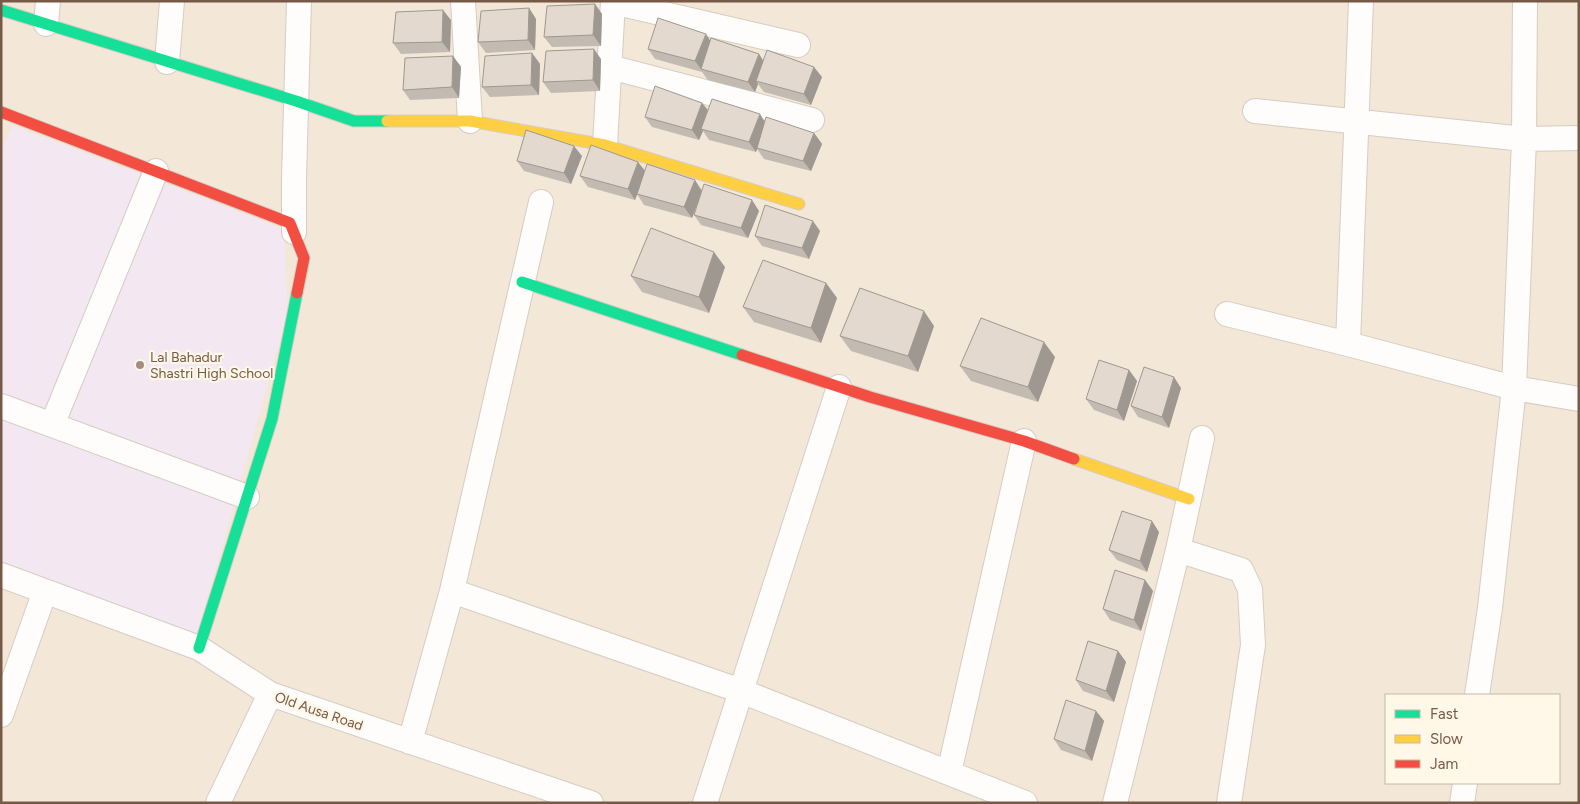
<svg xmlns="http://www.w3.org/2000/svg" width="1580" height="804" font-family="Figtree,sans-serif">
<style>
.residential{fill:#f3e7d7;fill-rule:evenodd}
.education{fill:#f3e7f1}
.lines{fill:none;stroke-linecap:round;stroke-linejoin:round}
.street-casing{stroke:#d6ccc2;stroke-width:26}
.fast-casing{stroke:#d7cdc4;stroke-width:13}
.slow-casing{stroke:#d7cdc4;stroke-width:13}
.jam-casing{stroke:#d7cdc4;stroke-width:13}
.street{stroke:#fefdfb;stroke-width:24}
.fast{stroke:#16e098;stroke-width:11}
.slow{stroke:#ffcf43;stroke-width:11}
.jam{stroke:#f24e42;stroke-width:11}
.wall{fill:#c3bbb2}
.shaded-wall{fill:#9f9891}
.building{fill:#e3d9cf;stroke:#9f9891}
.poi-dot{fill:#a38e7f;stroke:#fff7e8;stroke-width:2}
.labels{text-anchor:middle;stroke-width:4.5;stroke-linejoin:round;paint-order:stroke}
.poi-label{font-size:14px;fill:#765947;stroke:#fff7e8;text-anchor:start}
.street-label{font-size:14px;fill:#765947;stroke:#fff7e8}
</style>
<rect width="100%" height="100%" fill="#f7f1e7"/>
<path class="residential" d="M1,1H1579V803H1ZM1386,695H1559V783H1386Z"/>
<path class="education" d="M12,125L284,229L288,312L196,639L1,567V154Z"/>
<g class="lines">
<g class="street-casing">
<path id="street" d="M463,1L470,121
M613,2L798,45
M46,24L48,1
M167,62L172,1
M610,67L812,120
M1255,111L1524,139L1579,138
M605,145L613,1
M294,232V178L299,1
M1227,314L1348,344L1514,388L1579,399
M1348,344L1361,1
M1,406L247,497
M52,425L156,171
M1178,550L1241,570L1250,589L1253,645L1229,803
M1,575L199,648L270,694L591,803
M452,591L741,691L1025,803
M1477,695L1490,608L1514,388L1524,139L1525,1
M1,715L45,591
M410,742L452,591L541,202
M949,773L1024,441
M218,803L270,694
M705,803L839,387
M1115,803L1178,550L1202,438
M1462,803L1465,783"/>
</g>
<g class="fast-casing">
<path id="fast" d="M1,10L296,101L354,121H387
M522,282L742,355
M199,648L272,419L297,293"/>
</g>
<g class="slow-casing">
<path id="slow" d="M387,121H470L605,145L799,204
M1074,459L1189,499"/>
</g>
<g class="jam-casing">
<path id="jam" d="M1,112L290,223L304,258L297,293
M742,355L870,397L1024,441L1074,459"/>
</g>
<use href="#street" class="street"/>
<use href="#fast" class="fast"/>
<use href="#slow" class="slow"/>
<use href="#jam" class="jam"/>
</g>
<path class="wall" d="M545,1H572L546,2Z
M595,4L602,14L601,46L552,47L544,37Z
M529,8L536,19L535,50L486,53L478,42Z
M451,20L450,52L401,54L393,43Z
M710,40L759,54L763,61L822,77L811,105L764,92L758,84L755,92L708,80L702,72L655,59L648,49Z
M532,53L540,64L539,95L490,97L482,87Z
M453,56L461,67L459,98L410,100L403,90Z
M601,59L600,91L551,93L543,82Z
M702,103L708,110L814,133L822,144L811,171L764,159L757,149L756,152L709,140L703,131L699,140L652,127L645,117Z
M582,156L571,184L524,171L517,161Z
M645,171L702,190L759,211L748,238L701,225L694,215L698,201L692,218L644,205L637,194L635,200L588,187L580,176Z
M820,231L809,259L762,246L755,236Z
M725,267L709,313L642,292L631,276Z
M826,283L837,298L821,343L754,322L743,307Z
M934,326L918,372L851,351L840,336Z
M1055,357L1038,402L971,381L960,366Z
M1129,370L1137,381L1124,421L1094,410L1086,399Z
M1181,388L1169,428L1138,417L1131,406Z
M1159,532L1147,572L1117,560L1109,550Z
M1145,580L1153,591L1141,631L1110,620L1103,609Z
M1118,651L1126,662L1114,702L1083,691L1076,680Z
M1096,711L1104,721L1092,761L1061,750L1054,739Z"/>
<path class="shaded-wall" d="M595,4L602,14L601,46L593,35Z
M529,8L536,19L535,50L528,40Z
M443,10L451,20L450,52L442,42Z
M706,34L713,45L701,69L695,61Z
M594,49L601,59L600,91L593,80Z
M532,53L540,64L539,95L531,85Z
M759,54L766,65L756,81L758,84L755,92L748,82Z
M453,56L461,67L459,98L452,87Z
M814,67L822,77L811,105L804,94Z
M702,103L710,113L701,129L703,131L699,140L692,130Z
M760,114L767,125L756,152L749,142Z
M814,133L822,144L811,171L803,161Z
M574,146L582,156L571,184L564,173Z
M638,162L646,172L635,200L628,189Z
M695,180L702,191L692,218L684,207Z
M752,200L759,211L748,238L741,228Z
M813,221L820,231L809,259L802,248Z
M714,252L725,267L709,313L699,297Z
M826,283L837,298L821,343L811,328Z
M924,311L934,326L918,372L908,356Z
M1044,342L1055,357L1038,402L1028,387Z
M1129,370L1137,381L1124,421L1117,410Z
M1174,377L1181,388L1169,428L1162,417Z
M1152,521L1159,532L1147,572L1140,561Z
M1145,580L1153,591L1141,631L1134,620Z
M1118,651L1126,662L1114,702L1106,691Z
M1096,711L1104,721L1092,761L1085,751Z"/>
<path class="building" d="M595,4L593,35L544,37L547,6Z
M529,8L528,40L478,42L481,11Z
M443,10L442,42L393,43L396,12Z
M658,18L706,34L695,61L648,49Z
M711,38L759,54L748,82L701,69Z
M594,49L593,80L543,82L546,51Z
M767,50L814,67L804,94L756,81Z
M532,53L531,85L482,87L485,56Z
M453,56L452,87L403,90L405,58Z
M655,86L702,103L692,130L645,117Z
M712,99L760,114L749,142L701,129Z
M766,117L814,133L803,161L757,148Z
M526,130L574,146L564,173L517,161Z
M591,145L638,162L628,189L580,176Z
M647,164L695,180L684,207L637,194Z
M704,184L752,200L741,228L694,215Z
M765,205L813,221L802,248L755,236Z
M651,228L714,252L699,297L631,276Z
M763,260L826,283L811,328L743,307Z
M860,288L924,311L908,356L840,336Z
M981,318L1044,342L1028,387L960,366Z
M1099,360L1129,370L1117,410L1086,399Z
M1144,367L1174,377L1162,417L1131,406Z
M1122,511L1152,521L1140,561L1109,550Z
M1115,570L1145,580L1134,620L1103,609Z
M1088,641L1118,651L1106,691L1076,680Z
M1066,700L1096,711L1085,751L1054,739Z"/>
<circle class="poi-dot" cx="140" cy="365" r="5"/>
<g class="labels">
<g class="poi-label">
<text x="150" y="362">Lal Bahadur<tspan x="150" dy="16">Shastri High School</tspan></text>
</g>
<g class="street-label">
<text transform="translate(319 711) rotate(19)" y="5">Old Ausa Road</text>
</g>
</g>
<rect width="1580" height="804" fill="none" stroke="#765947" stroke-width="5"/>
<rect x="1385" y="694" width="175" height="90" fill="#fff7e8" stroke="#c8b8a8"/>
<rect x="1395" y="710" width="25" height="8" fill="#16e098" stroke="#c8b8a8"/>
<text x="1430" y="719" font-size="15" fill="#765947">Fast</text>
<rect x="1395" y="735" width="25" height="8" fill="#ffcf43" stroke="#c8b8a8"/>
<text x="1430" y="744" font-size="15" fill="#765947">Slow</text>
<rect x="1395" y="760" width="25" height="8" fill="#f24e42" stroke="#c8b8a8"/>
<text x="1430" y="769" font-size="15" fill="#765947">Jam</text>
</svg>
